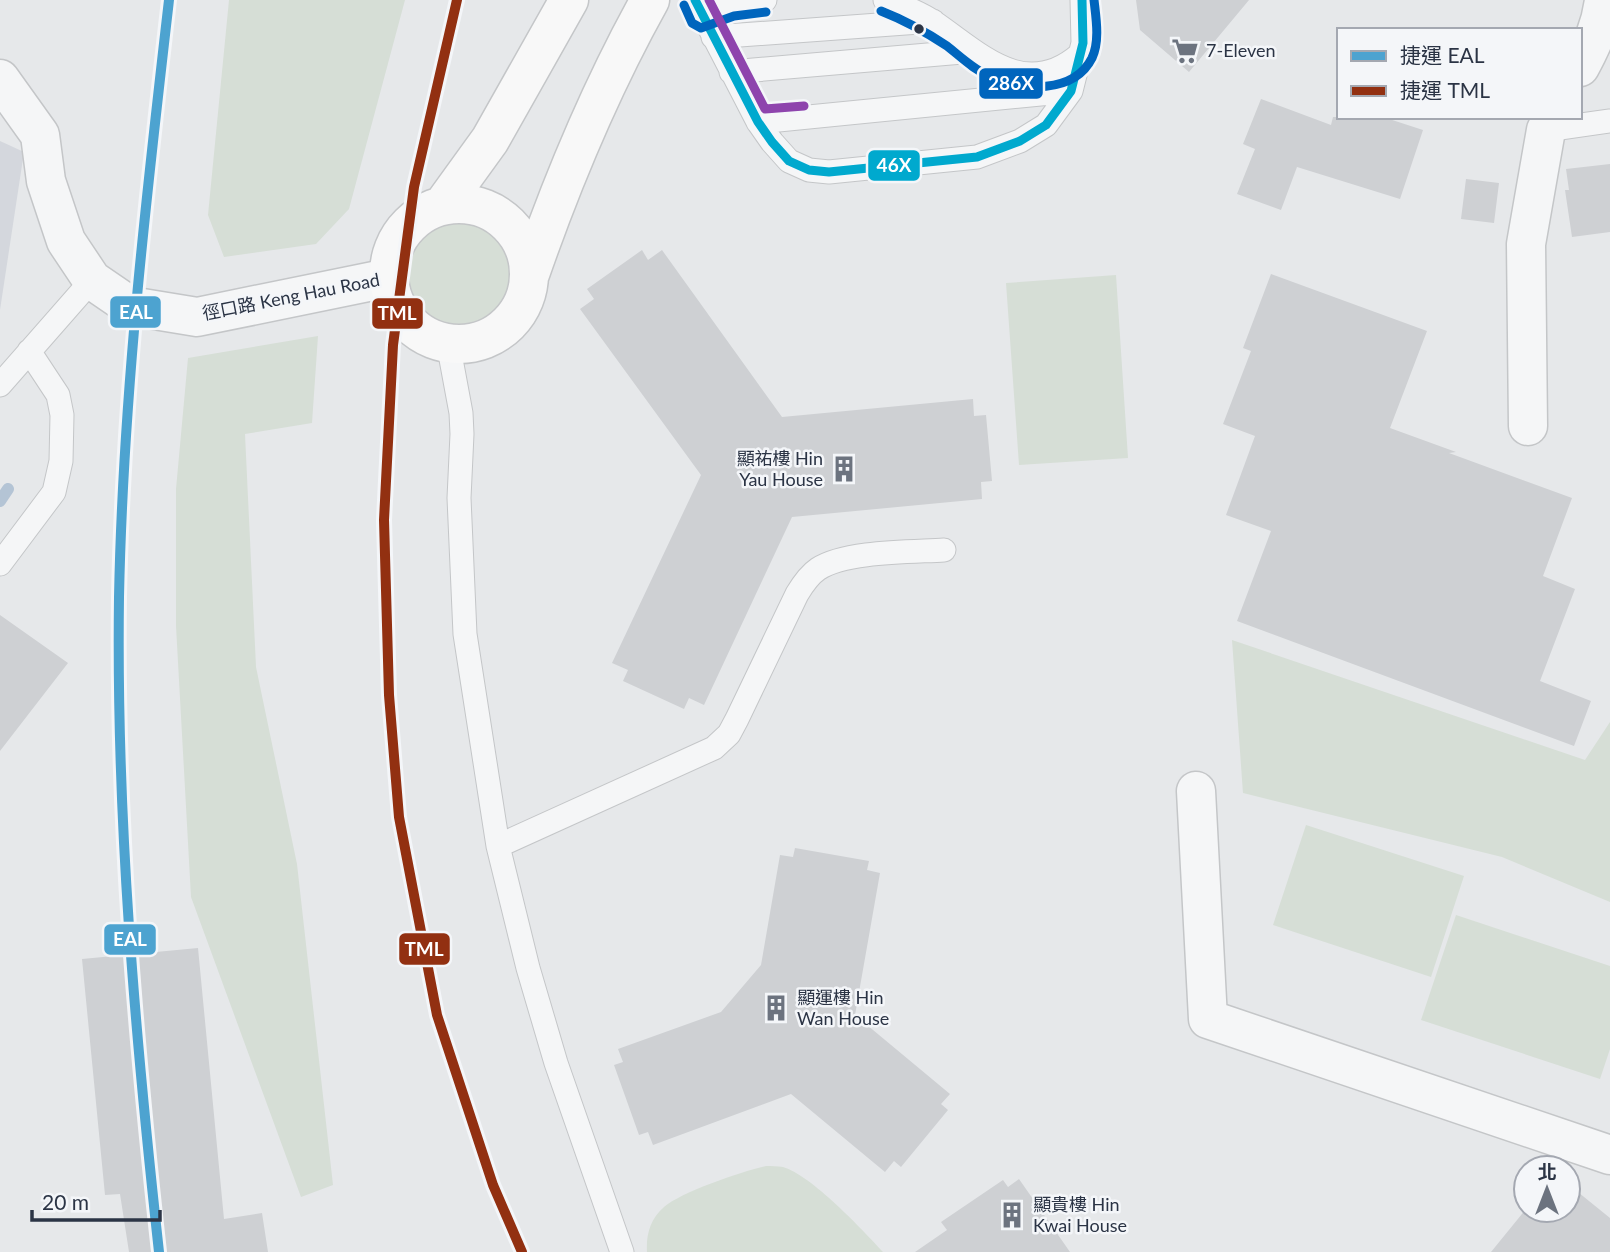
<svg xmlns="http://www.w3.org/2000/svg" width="1610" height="1252" font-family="Lato,'Noto Sans TC',sans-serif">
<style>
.built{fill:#d4d7dd}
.green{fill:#d6ded6}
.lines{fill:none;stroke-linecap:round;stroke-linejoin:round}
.stream{stroke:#b4c4d5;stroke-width:12}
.building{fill:#ced0d3}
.lane-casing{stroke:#c4c6c8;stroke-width:25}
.street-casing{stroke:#c4c6c8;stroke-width:41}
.secondary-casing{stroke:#c4c6c8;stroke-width:41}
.lane{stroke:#f5f6f7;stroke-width:23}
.street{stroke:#f5f6f7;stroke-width:38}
.secondary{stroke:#f8f8f8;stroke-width:38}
.bus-1-casing{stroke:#f4f6f9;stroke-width:14}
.bus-2-casing{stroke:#f4f6f9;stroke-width:14}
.bus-3-casing{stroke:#f4f6f9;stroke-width:14}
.bus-1{stroke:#00a9ce;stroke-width:9}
.bus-2{stroke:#0065bd;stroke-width:9}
.bus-3{stroke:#8e44ad;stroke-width:9}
.metro-1-casing{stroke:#f4f6f9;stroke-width:16}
.metro-2-casing{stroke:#f4f6f9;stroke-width:16}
.metro-1{stroke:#4da3d0;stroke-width:10}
.metro-2{stroke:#923011;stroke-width:10}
.bus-dot{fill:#2b3445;stroke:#f4f6f9;stroke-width:2.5}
.labels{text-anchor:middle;stroke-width:5;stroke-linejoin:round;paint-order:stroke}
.poi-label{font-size:18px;fill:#2b3445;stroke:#f4f6f9;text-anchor:start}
.street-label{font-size:18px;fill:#2b3445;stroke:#f4f6f9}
.line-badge{stroke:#f4f6f9;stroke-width:2.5}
.badge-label{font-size:19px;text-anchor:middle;font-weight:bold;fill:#fff}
</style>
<rect width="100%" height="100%" fill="#e6e8ea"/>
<path class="built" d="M0,141L24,152L0,310Z"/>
<path class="green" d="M229,0H405L349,209L316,244L224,257L208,215Z
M396 273a62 62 0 1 1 124 0a62 62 0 1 1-124 0Z
M1116,275L1128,458L1019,465L1006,283Z
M318,336L312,423L245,434L256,667L297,864L333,1185L301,1197L191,897L176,626V489L188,358Z
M1232,640L1585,760L1610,722V902L1502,857L1243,793Z
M1306,825L1464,876L1431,977L1273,925Z
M1456,915L1610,966V1049L1600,1079L1421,1020Z
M766,1166C771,1166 778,1166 783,1167C811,1175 863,1230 883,1252H647C646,1235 650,1219 664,1207C681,1192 743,1171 766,1166Z"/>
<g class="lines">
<path class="stream" d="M0,501L8,489"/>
</g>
<path class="building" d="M1136,0H1249L1189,72L1140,30Z
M1261,99L1331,125L1333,117H1383L1423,130L1400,199L1297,167L1281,210L1237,194L1255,149L1243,144Z
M1610,164V232L1572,237L1565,190H1569L1566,169Z
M1466,179L1499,183L1494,223L1461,219Z
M642,250L648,260L662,250L782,417L973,399L974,416L986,415L992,481L981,482L982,499L792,517L704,705L689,698L684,709L623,681L628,670L612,663L701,475L580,309L594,299L587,289Z
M1271,274L1427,331L1390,428L1456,452L1449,453L1572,498L1543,576L1575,589L1540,681L1591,701L1574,746L1237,621L1271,531L1226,515L1255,436L1223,424L1251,351L1243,348Z
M0,615L68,663L0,751Z
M795,848L869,861L867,870L880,873L855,1015L950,1094L941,1104L948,1110L901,1167L894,1161L885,1172L791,1094L653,1145L648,1132L639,1135L614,1065L623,1062L618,1049L721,1012L761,965L780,855L793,857Z
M198,948L224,1219L262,1213L268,1252H129L120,1194L105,1195L82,959Z
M1019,1179L1070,1252H915L947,1230L941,1222L1003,1180L1008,1187Z
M1568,1184L1610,1218V1252H1491L1526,1209L1568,1210Z"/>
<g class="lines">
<g class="lane-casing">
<path id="lane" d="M695,0L758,122L772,142L789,161L809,170L829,172L977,157L1020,141L1046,125L1071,91L1083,43L1082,0
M885,0C903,6 919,12 935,23C980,54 1025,101 1079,55
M702,16L731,4L765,0
M713,37L933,21
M731,72L974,51
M758,122L1071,91
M1546,130L1610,121
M448,343L461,413L462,434L459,498L465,634L498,846L528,968L556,1063L622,1252
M0,385L92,280
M0,564L54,492L61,461L62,415L58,395L29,351
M498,846L714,748L729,734L737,719L797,594C803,584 809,575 818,569C845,551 911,552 944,550"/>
</g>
<g class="street-casing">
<path id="street" d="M1580,67C1592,45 1601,25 1604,0
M0,79L40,135L46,181L66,241L92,280L130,306L197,317L388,278
M1528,426L1526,244L1546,130L1553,117
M1196,791L1208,1019L1610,1155"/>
</g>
<g class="secondary-casing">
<path id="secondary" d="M389 274a70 70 0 1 1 140 0a70 70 0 1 1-140 0Z
M443,205L490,140L569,0
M530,274C563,179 601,88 650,0"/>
</g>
<use href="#lane" class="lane"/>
<use href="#street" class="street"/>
<use href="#secondary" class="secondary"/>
<g class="bus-1-casing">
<path id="bus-1" d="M695,0L758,122L772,142L789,161L809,170L829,172L977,157L1020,141L1046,125L1071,91L1083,43L1082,0"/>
</g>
<g class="bus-2-casing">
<path id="bus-2" d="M684,5L692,23L701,28L734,16L766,12
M881,11C904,20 926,32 947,46C961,57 974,70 991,77C1021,91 1074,94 1092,58C1100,41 1096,18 1094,0"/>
</g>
<g class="bus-3-casing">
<path id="bus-3" d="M709,0L765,109L804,106"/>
</g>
<use href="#bus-1" class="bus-1"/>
<use href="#bus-2" class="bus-2"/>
<use href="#bus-3" class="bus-3"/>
<g class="metro-1-casing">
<path id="metro-1" d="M159,1252C135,1034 116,816 119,597C123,397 146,199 169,0"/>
</g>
<g class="metro-2-casing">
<path id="metro-2" d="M457,0L414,187L393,345L384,520L389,695L399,817L437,1015L493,1185L522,1252"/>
</g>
<use href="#metro-1" class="metro-1"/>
<use href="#metro-2" class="metro-2"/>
</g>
<defs>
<g id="supermarket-bare" transform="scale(2.1)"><path d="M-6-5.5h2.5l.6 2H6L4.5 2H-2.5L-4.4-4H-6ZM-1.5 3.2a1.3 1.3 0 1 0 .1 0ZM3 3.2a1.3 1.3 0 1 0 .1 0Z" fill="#6c737f" stroke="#f4f6f9" stroke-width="2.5" paint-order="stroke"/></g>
<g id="building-bare" transform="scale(2.1)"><path d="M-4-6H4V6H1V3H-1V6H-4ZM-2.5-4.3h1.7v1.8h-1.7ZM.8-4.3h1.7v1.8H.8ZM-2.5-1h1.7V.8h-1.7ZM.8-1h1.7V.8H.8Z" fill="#6c737f" stroke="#f4f6f9" stroke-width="2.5" paint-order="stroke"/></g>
</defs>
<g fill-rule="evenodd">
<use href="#supermarket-bare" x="1185" y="51"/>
<use href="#building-bare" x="844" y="469"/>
<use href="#building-bare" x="776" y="1008"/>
<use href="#building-bare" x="1012" y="1215"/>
</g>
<circle class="bus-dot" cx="919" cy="29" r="6"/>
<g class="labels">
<g class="poi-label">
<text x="1206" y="57">7-Eleven</text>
<text x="823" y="465" text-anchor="end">顯祐樓 Hin<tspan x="823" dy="21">Yau House</tspan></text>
<text x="797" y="1004">顯運樓 Hin<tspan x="797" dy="21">Wan House</tspan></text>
<text x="1033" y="1211">顯貴樓 Hin<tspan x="1033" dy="21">Kwai House</tspan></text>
</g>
<g class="street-label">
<text transform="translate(291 297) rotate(-11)" y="6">徑口路 Keng Hau Road</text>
</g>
</g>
<g class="line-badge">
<rect x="978" y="67" width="66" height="33" rx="7" fill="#0065bd"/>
<rect x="867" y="149" width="54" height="33" rx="7" fill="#00a9ce"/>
<rect x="109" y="295" width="53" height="34" rx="7" fill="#4da3d0"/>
<rect x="371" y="297" width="53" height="33" rx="7" fill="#923011"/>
<rect x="103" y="923" width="54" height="33" rx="7" fill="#4da3d0"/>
<rect x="398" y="932" width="53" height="34" rx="7" fill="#923011"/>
</g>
<g class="badge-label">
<text x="1011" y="90">286X</text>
<text x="894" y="172">46X</text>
<text x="136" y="319">EAL</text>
<text x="397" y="320">TML</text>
<text x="130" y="946">EAL</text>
<text x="424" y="956">TML</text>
</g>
<rect x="1337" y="28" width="245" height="91" fill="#f4f6f9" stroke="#a4a8b1" stroke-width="2"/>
<rect x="1351" y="51" width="35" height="10" fill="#4da3d0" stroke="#a4a8b1" stroke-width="2"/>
<text x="1400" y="63" font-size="21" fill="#2b3445">捷運 EAL</text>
<rect x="1351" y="86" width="35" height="10" fill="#923011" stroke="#a4a8b1" stroke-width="2"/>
<text x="1400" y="98" font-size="21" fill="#2b3445">捷運 TML</text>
<g transform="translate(1547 1189)"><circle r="33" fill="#f4f6f9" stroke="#a4a8b1" stroke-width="2"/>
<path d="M0-5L12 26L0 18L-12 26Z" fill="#6c737f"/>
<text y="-10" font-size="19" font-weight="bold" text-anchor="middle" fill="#2b3445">北</text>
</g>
<path d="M32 1210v10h128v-10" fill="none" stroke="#2b3445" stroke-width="3.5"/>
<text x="42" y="1210" font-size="21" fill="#2b3445" stroke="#f4f6f9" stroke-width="5" paint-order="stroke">20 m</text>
</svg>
